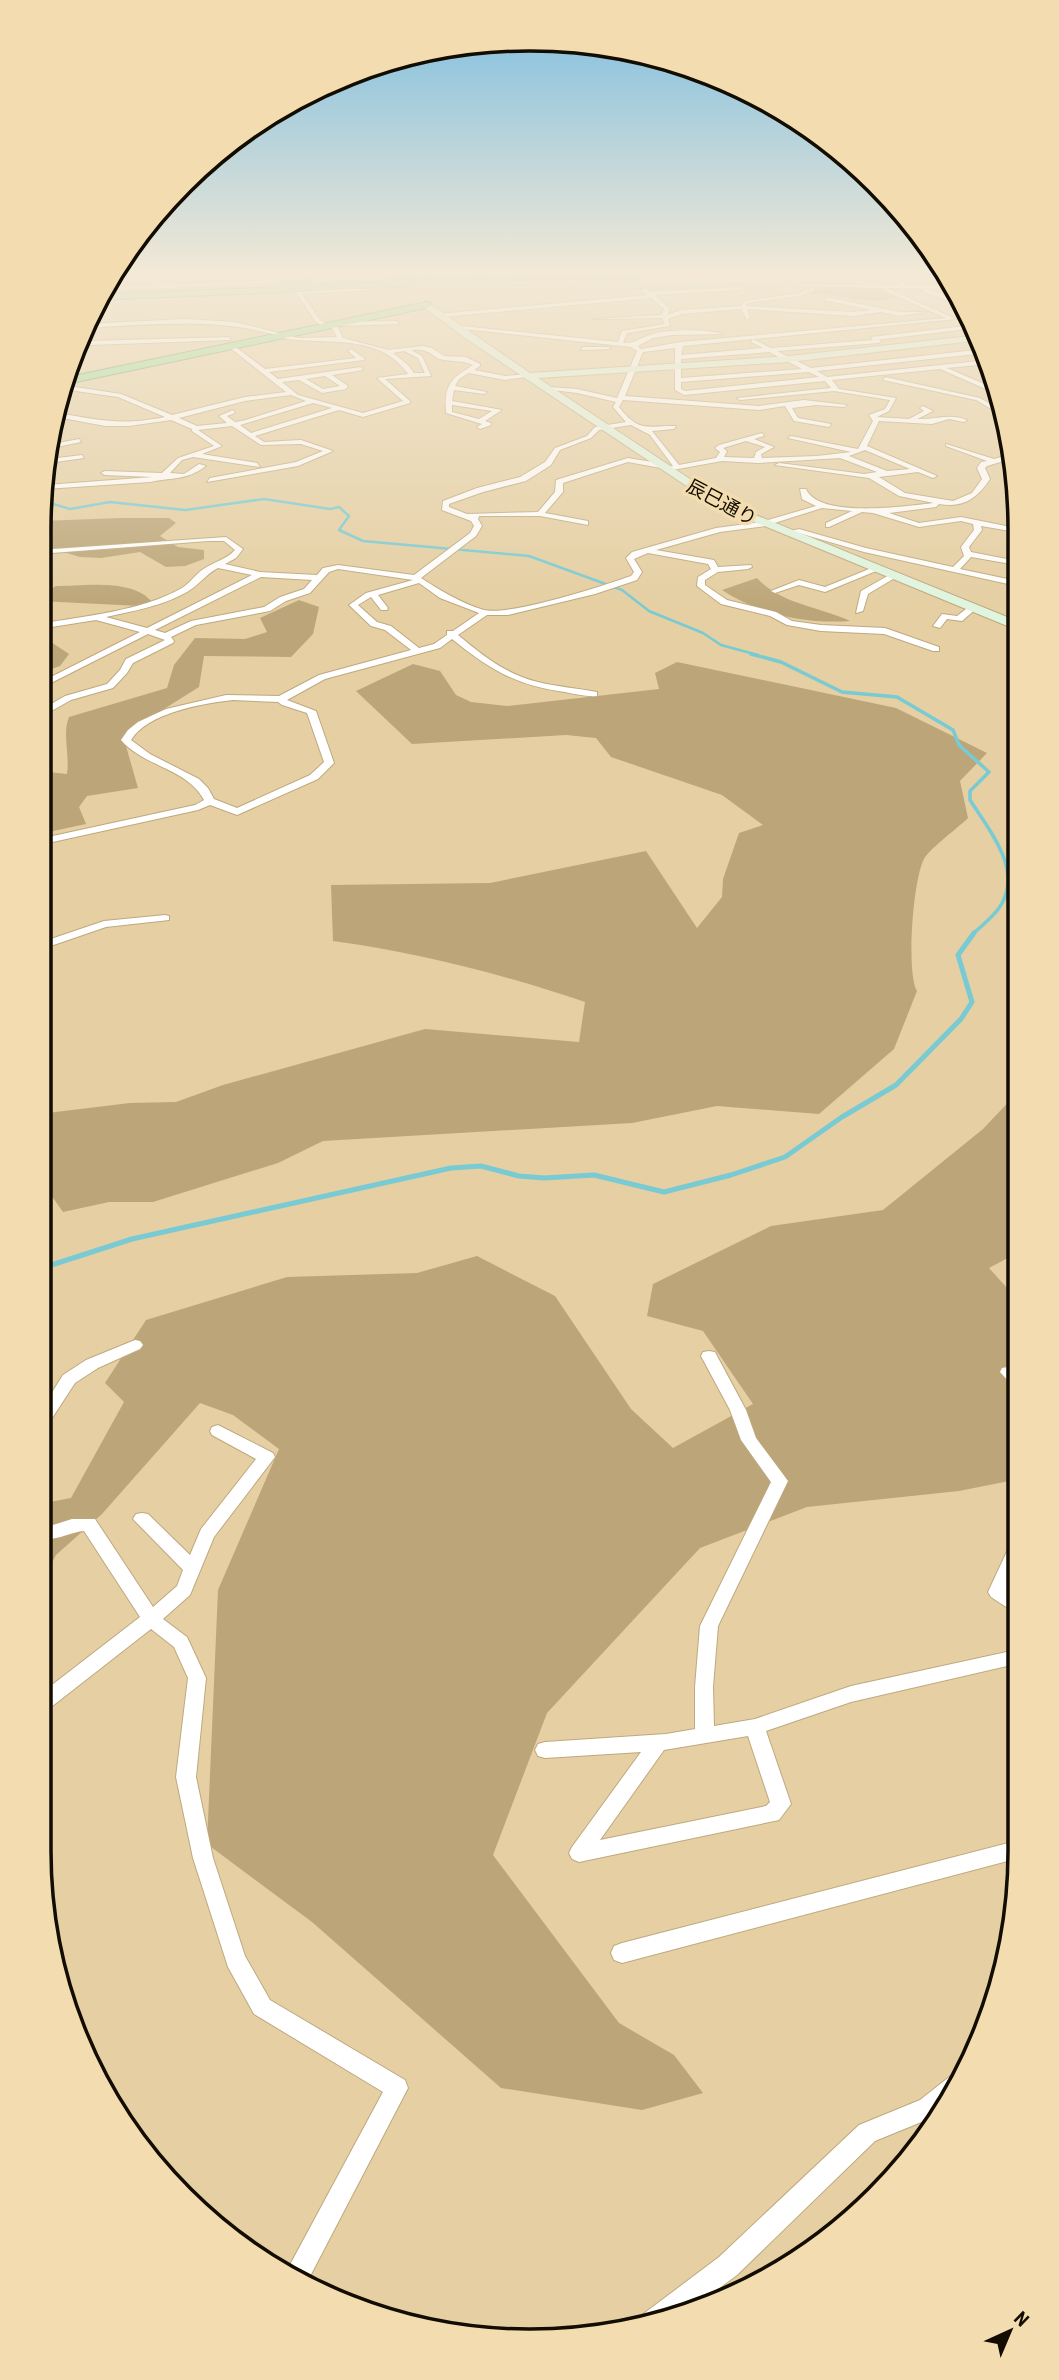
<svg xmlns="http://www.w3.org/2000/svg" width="1059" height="2380" font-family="'Roboto Condensed','Noto Sans JP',sans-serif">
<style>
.green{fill:#bca679}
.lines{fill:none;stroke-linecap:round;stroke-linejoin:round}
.stream-far2{stroke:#78cad3;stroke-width:2.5}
.stream-far1{stroke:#78cad3;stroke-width:3.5}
.stream{stroke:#78cad3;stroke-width:5}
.street-casing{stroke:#bea97e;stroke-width:2}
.secondary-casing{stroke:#bea97e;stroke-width:2}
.highway-casing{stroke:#689462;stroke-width:2}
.street{fill:#fff;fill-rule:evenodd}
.secondary{fill:#dff5e0;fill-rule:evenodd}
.highway{fill:#95de96;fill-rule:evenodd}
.highway-bridge-casing{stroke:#689462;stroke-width:12;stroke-linecap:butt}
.highway-bridge{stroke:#95de96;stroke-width:11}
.labels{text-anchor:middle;stroke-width:7;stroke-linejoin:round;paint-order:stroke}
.far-street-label{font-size:19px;fill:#130c00;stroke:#f3ddb0}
.rim{fill:none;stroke:#130c00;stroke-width:3.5}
</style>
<rect width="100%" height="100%" fill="#e5cfa3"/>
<path class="green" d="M818,288L885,289L900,297L875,301L809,293Z
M121,518H169L176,523L160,536L178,547L204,550V559L185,566L166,567L140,552L101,558L80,557L50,548L39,550L40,521Z
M757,578C780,604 820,607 850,621C806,624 760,615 722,590Z
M56,586C83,586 133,578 152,602L141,606L39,601V595Z
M299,600L319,607L313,634L291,657L204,656L199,687L148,719L124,739L138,788L87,796L79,807L86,824L39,834V771L67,774C70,755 62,734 69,717L167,688L174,665L195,638L245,639L267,632L260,618Z
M39,634L69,654L60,666L39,673Z
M677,662L896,708L987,753L960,781L968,818C957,829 931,847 924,859C913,879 906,973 917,991L894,1049L819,1114L717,1106L632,1123L323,1141L278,1163L153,1202H109L63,1212L39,1178V1114L130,1103L176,1102L223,1085L425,1029L579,1042L585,1002C502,974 420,953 333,941L331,885L490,883L646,851L697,928L722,897L723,879L739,833L763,825L722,795L611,757L596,738L566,735L412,744L356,691L413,664L440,671L456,695L471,702L507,706L659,689L655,673Z
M1018,1092L1019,1252L989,1268L1019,1301V1479L959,1491L807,1507L700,1548L547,1713L493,1855L619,2023L674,2055L703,2093L642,2110L501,2088L312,1922L207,1844L218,1590L279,1449L233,1415L200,1403L102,1514L56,1555L39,1587V1504L71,1498L124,1402L105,1383L146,1320L287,1277L417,1273L477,1256L555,1296L631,1409L673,1448L753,1404L703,1331L647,1316L653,1284L771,1226L883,1210L983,1129Z"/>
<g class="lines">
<path class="stream-far2" d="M625,281L636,289L729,285L865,287
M43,501L70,509L110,502L185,510L264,499L330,509L339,507L349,516L339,530L363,541L529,556L622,590L649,611L703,633L721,645L758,655"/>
<path class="stream-far1" d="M751,654L781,662L842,692L897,697L953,730L959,745L989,772L970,791V800C989,830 1025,872 999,908C992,918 981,926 972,935"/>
<path class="stream" d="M39,1269L132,1239L451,1168L481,1166L519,1176L544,1178L594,1175L664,1192L731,1175L785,1157L842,1117L896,1085L961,1019L972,1002L958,955L974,933"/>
<g class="street-casing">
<path id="street" d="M284,274H288L300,290L407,288L302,294L320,320L328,325L326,328L316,322Z
M735,274H770L411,288L414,286Z
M885,274H891L908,285H951L952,289L886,288L956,319L683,346L681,355L763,348L751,342L753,339L771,348L873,340L871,337L974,325L976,328L875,340H881L879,343L777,351L811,368L985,349L986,353L817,371L827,377L988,360L989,364L947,368L996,389L997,394L940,369L832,380L839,389L896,398L889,411L877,417L909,419L924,411L920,408L923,406L933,411L917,419C935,420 950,413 967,420L964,422L949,419L932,424L879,421L867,446L937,476L933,478L918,472L879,477L905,493L953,501L972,493L982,479L977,468L981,462L987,461L946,446V444L994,459L1013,454L1014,458L987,466L985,468L990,479C977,499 963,508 939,504L936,507L889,513L919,523L961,517L1016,528V532L981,526L982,530L969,547L971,552L1017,561V565L971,557L960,569L1017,581V586L864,552L799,533L787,535L783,533L799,529L866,548L953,567L964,556L961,547L974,530L973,524L961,521L919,527L873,513L862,512L829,527H826V523L852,511L822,508L765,526L720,532L656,550L714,560L718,567L751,565L752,567L748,569L718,572L705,580V585L727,600L776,612L792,621L821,625L885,628L939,647V651H933L884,634L821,631L787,625L770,616L721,604L697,586L698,577L711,569L708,564L648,553L634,559L642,572L637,580L595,594L508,615H487L458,635C482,655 507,675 538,682C557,687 578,688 597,692V696C587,697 575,694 565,692C517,686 489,669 452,639L440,648L325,679L287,700L316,711L334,763L318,779L237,815L210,805L198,810L39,845V839L195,805L204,800C187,768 144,767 121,740L128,730L138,722L166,709L226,695L279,696L319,675L411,650L385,630L371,626L349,605L366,593L413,580L338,569L329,572L310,593L286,601L270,611L196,625L171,637L174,641L173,643L133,663L127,673L113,688L71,700L39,718V711L65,696L107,684L120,670L126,659L165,640L148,634L39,689V683L140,632L96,620L39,629V624C84,616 142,611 182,588C190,583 195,575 202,570C213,562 226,560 235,550L224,541H208L39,554V550L226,537L243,549L236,558L225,564L260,572L317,575L323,568L338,565L414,575L470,533L474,526L471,521L442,510L443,501L477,488L520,477L545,462L555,448L587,436L595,427L626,422L613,407L616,402L577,393L545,389L548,387L577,389L617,398L637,351L631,347L454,328L452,325L618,342L622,331L665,324L662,318L593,319L661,315L664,309L651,298L441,317L439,314L647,295L642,290L645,288L651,292L739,287L741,290L655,295L670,309L667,315L681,310L741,306L744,301L799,293L813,287L815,290L800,296L748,303L746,306L853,312L871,310L824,300L826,297L900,312H926L900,316L881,312L853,316L747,309L750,318L747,320L741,309L682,314L668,319L670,326L627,333L623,343C635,344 639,338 650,335C665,329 708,329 723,334L672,335L653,338L638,346L641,349L681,342L946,318L883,290L884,288L726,284L900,285ZM675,348V390L684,395L825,381L831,388L737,398L740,400L834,391L890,400L885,409L869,415L873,421L858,449L791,436L788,438L851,452L817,456L762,458L761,454L774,447L754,439L764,436L762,433L719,445L715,448L720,452L716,458L679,465L652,431L674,429L676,426C648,425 640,434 619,407L623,400L759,410L785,406L794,421L829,427L831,424L798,418L792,408L816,405L844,407L847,405L804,400L759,406L625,396L643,352ZM769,352L802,369L681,378V359ZM809,372L819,377L685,391L681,389V382ZM631,425L650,435L673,466L667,467V471L722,461L758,463L840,458L877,472L864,474L779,463L775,465L869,478L899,496L934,503C907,506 819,519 806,489H800L802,499L816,506L761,522L716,528L632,552L626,558L634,572L631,576C603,586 510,616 484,610C461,603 441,591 421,578L476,536L482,526L478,519L479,516H540L588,525V521L545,513L563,492V483L628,462L661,468L664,464L628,458L556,480L555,492L538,512L467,514L449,507V504L483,492L526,481L551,465L560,450L591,438L599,430ZM746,441L765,447L756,452L754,458L724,457L727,451L723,448ZM865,450L910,469L887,471L849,456ZM218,568L252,575L147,628L106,617C133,611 163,606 187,592C199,585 206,574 218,568ZM261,577L312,580L304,589L280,597L264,607L191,621L165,633L155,630ZM419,583L440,598L479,613L453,631H447V635L434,644L419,648L391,626L377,622L358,605L371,597L381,610H387L388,608L378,595ZM233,700L278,702L282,705L307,713L324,762L310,775L237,808L214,799L208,788L199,779L150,754L131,740C147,713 204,703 233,700Z
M924,288L960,301L962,306L922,291Z
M185,319L235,322L299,338L337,337L330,324L333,322L397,321L399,324L337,326L343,338L388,350L423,346L432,348L444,356L466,357L480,364V366L474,370L505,376L528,374L531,376L505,380L469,373L459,379L455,386L487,392L484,394L454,390L452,401L502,410L485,421L491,423V425L480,429L477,427L482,424L446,413C444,385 450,379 473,365C463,360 455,362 444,360C431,358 432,348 411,350L422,356L431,376L385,379L410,401V403L363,417L339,410L255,436L264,442L301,440L333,451L298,466L207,482L210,478L296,462L323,451L301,444L261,445L232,426L198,430L222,446L202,454L257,463L260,467L193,457L182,460L170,473L184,474L199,464L206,466C186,481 172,477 150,482L45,489L46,485L153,477L105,475L101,473L105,471L162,473L178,458L214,446L192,431V429L171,420L129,426H105L57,417L58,413C100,420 121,426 165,417L118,397L62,389V385L121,394L172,415L245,397L286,392L229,347V345H233L265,369L356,358L348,351L351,349L364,358V360L269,372L278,379L361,367L363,370L332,375L348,386L346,389L322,393L299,380L282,382L298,395L363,413L403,401L377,378L408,374C378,330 320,347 276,337V335C213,317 149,325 85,328L86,324ZM404,351L418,358L425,373H414L408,365L393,353ZM325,376L340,386L323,389L306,379ZM291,395L306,401L242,421L235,422L227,416L235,413L233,410L219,416L227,423L197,426L179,418L245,401ZM313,403L332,408L251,433L240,425ZM452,405L492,411L479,419L452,412Z
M229,337L231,340L90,345L73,354L75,349L89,341Z
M583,347H608L611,349L581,350Z
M885,377L980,398L1002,411L1003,416L976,400L883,380Z
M1004,424H1005L1007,429L1001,426Z
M79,439L81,442L52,448L53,444Z
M82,455L84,458L49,463L50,459Z
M874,567L881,569L825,592L799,585L775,593L771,591L799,580L825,587Z
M891,574L898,576L868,594L863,611L856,613L861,591Z
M970,606L977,608L962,621L947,619L940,628L933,626L942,614L957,616Z
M165,915L169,916V920L106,927L39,950V943L104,921Z
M135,1340L140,1341L143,1345L140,1349L98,1368L75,1383L45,1429L39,1431V1413L63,1375L86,1360Z
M709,1351L715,1352L717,1356L746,1410L756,1438L788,1481L718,1626L713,1687L714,1726L755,1719L851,1686L1020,1649V1663L851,1702L766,1731L791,1804L779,1820L579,1862L572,1859L569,1853L572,1847L641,1752L545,1758L538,1756L535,1750L538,1744L545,1742L666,1734L695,1729V1687L700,1626L771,1482L741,1440L730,1410L701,1356L703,1352ZM748,1736L770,1802L766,1806L600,1840L664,1750Z
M1008,1367L1019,1373V1387L1013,1386L1000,1372L1002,1368Z
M218,1425L273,1453L275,1457L214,1537L190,1595L163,1619L187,1637L206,1678L196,1777L213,1858L245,1956L270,2000L405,2080L408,2088L306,2284L284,2276L383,2092L254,2014L228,1967L193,1858L176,1777L188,1678L174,1647L151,1629L46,1711L39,1713V1695L140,1617L84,1531C69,1532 53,1543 39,1538V1506L45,1507L50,1526L72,1519H95L153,1607L177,1586L183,1570L133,1519L136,1514L142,1513L148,1514L190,1555L201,1529L256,1459L212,1435L210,1431L212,1427Z
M1016,1543L1020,1544V1561L1007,1590L1020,1599V1616L991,1597L988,1592L1010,1545Z
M1020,1840L1019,1858L622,1963L614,1960L611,1953L614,1946L622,1943Z
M961,2071L965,2073L955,2096L946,2108L936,2116L875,2141L737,2275L680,2317L640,2327L642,2315L719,2257L859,2125L920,2100L953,2074Z"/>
</g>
<g class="secondary-casing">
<path id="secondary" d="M421,274H477L101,291L103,287Z
M427,302L530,373L789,356L980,335L982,340L789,362L538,378L726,503L1017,621V630L718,507L465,338L424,307Z"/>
</g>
<g class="highway-casing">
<path id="highway" d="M591,274L595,279L434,286L429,283L434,280Z
M632,274H665L636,278Z
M391,282L395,287L314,291L309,288L314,285Z
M280,287L285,290L284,292L97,300L100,294Z
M427,302L431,303V307L62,385L64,378Z"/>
</g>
<use href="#street" class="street"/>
<use href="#secondary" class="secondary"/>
<use href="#highway" class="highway"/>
<g class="highway-bridge-casing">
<path id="highway-bridge" d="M591,277L636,275
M386,282L433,280
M278,287L312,285"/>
</g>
<use href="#highway-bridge" class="highway-bridge"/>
</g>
<linearGradient id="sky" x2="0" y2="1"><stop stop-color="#7bbde0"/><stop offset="0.45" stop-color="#f3e9d6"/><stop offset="1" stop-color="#f3e9d6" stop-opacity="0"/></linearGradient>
<rect width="1059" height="607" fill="url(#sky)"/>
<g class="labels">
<g class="far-street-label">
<text transform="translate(722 502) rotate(28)" y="7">辰巳通り</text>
</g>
</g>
<path d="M0 0H1059V2380H0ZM529 51H530A478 478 0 0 1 1008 529V1851A478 478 0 0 1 530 2329H529A478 478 0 0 1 51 1851V529A478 478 0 0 1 529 51Z" fill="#f3ddb0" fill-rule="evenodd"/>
<path class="rim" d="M529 51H530A478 478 0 0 1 1008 529V1851A478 478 0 0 1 530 2329H529A478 478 0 0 1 51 1851V529A478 478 0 0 1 529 51Z"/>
<g transform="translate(1010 2331) rotate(44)" stroke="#f3ddb0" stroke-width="5" paint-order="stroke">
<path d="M0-5L12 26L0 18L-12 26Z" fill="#130c00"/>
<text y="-10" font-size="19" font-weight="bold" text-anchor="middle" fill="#130c00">N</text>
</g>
</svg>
